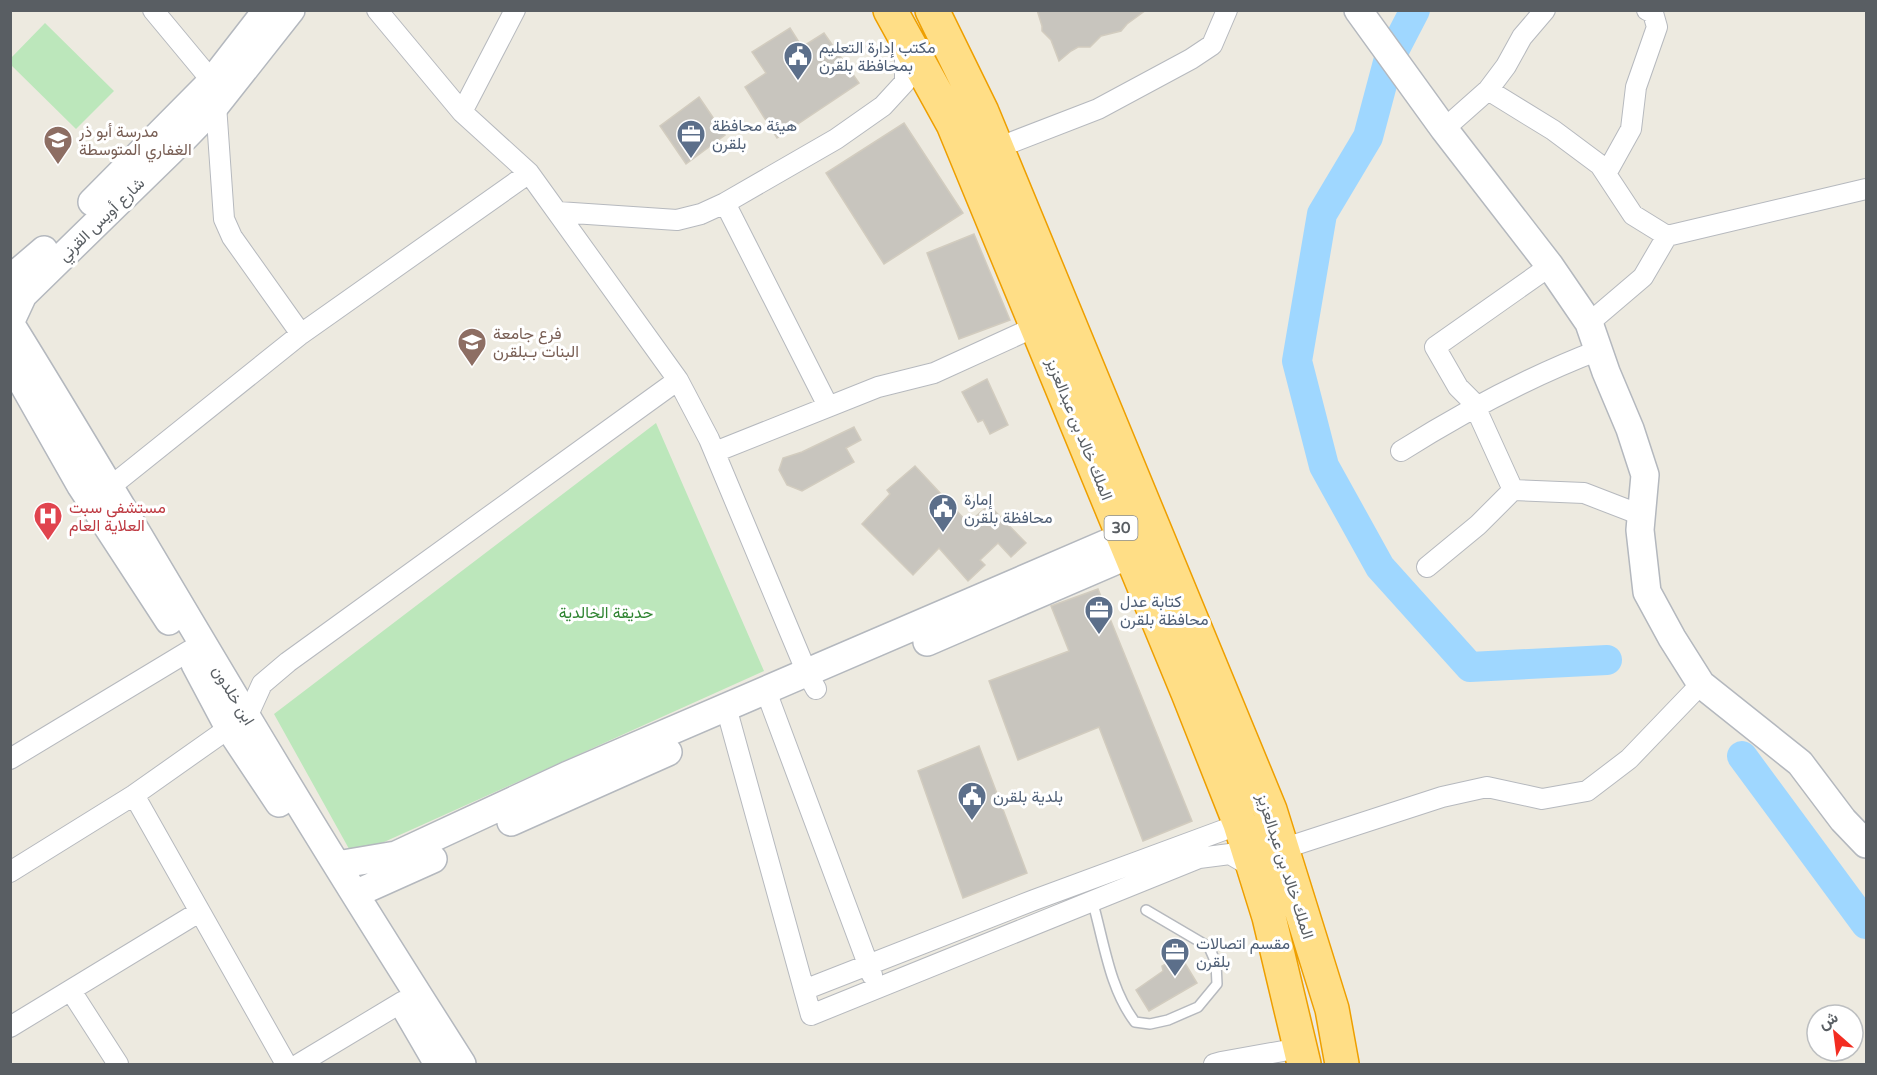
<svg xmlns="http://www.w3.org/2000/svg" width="1877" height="1075" font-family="'Varela Round',Vazirmatn,sans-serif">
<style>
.green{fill:#bce7bb}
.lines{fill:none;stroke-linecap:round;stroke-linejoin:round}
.river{stroke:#9fd7ff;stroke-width:30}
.building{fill:#c8c5be;stroke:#d2ccbf;stroke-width:1.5}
.lane-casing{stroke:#b6b9be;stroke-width:12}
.street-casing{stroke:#b6b9be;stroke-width:22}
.secondary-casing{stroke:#b4b8be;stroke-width:30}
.highway-casing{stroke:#ee9f00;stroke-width:36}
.lane{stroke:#fff;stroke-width:9}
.street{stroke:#fff;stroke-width:20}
.secondary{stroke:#fff;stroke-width:27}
.highway{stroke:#ffde86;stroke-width:33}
.labels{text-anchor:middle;stroke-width:6;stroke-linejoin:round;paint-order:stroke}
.shield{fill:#fff;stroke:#8b8e92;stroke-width:1.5}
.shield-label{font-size:15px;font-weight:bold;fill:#595e63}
.service-label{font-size:16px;fill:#4e5e75;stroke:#fff;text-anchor:start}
.education-label{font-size:16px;fill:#785e54;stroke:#fff;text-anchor:start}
.street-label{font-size:16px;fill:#595e63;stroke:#fff}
.health-label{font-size:16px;fill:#be3a42;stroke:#fff;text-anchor:start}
.park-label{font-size:16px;fill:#2f8431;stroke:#fff}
</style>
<rect width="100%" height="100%" fill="#edeae0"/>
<path class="green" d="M45,23L114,91L76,129L11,65V58Z
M656,423L764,671L353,856L274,714Z"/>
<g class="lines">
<path class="river" d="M1415,10L1388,62L1368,137L1322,214L1297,361L1324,466L1380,567L1470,667L1607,660
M1742,756L1866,924"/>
</g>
<path class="building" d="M1037,10H1146L1127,24L1121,31L1101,36L1090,47H1078L1071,51L1059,61L1051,40L1042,31V26Z
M790,28L802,47L824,33L859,83L777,138L745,87L766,73L752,52Z
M699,97L725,135L686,164L660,126Z
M904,123L963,213L884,264L826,173Z
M974,234L1010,320L959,339L927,253Z
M987,379L1008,425L990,434L983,420L978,422L962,392Z
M854,427L861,440L846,448L854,462L802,491L787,485L779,470L783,458L802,452Z
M915,466L968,523L989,505L1026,543L1011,557L998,543L980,560L985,565L968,581L939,548L913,575L862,524L890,494L887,490Z
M1098,589L1192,821L1143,841L1099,727L1018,760L989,681L1069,651L1051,606Z
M979,746L1027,873L963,898L918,771Z
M1180,955L1197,983L1149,1011L1136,990L1163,971L1162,966Z"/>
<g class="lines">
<g class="lane-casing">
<path id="lane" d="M1092,900C1104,941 1109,988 1135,1022L1150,1024L1168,1020L1198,1007L1217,984L1216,963L1209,947L1146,910"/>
</g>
<g class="street-casing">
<path id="street" d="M153,10L212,81L216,105L224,219L232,237L301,334
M377,10L462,112L529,173L678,380L709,439L807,673L816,689
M1488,90L1506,66L1522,37L1545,10
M462,112L515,10
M1444,129L1488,90L1553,130L1600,165L1633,215L1667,236L1643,277L1589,323
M997,148L1098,109L1191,59L1212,45L1227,10
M1606,174L1631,129L1636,87L1657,27L1653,13L1647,10
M725,203L828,406
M558,212L677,220L701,214L725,203L836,139L883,106L905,82V45
M1667,236L1866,189
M1550,266L1435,347L1458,387L1473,402L1513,490L1584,493L1641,515
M1401,451C1463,412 1531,376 1599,350
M715,452L878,387L934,373L1037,326
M110,487L301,334L529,173
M1427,567L1478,525L1513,490
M766,691L872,975
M726,707L811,1015L1199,858L1230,854L1254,868
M247,717L262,684L288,662L678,380
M10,759L189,651
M134,795L286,1064
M1282,849L1442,797L1487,787L1542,799L1587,791L1629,759L1701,684
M10,872L134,795L229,728
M804,990L1034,900L1240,824
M71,991L118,1064
M10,1027L199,912
M299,1064L402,1002
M1214,1064L1221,1062L1300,1048"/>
</g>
<g class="secondary-casing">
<path id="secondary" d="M1358,10L1444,129L1550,266L1589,323L1606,372L1630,429L1645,475L1640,530L1647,592L1672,638L1701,684L1800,763L1843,820L1866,844
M92,202L212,81L267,10
M10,279L44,250
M10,323C115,492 213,664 317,833C365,911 413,987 462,1064
M10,323L23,295L184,138L216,105L291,10
M10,361L81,486L169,621
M927,642L1131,554
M195,664L229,728L279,803
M511,822L668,752
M337,865L396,855L566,776L1124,536
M355,894L433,859
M406,1009L438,1064"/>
</g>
<g class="highway-casing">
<path id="highway" d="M890,10L953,124L1188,693L1240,824L1269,917L1304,1064
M932,10L982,112L1270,810L1332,1009L1342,1064"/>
</g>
<use href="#lane" class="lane"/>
<use href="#street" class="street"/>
<use href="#secondary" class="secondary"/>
<use href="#highway" class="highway"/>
</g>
<defs>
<g id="civic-pin" transform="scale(1.5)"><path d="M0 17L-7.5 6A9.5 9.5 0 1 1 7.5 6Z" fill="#5c6f8a" stroke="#fff"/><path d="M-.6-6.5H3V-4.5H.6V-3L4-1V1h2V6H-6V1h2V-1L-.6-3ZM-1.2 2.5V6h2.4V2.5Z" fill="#fff"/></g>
<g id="office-pin" transform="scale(1.5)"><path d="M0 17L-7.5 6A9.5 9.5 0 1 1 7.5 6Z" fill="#5c6f8a" stroke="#fff"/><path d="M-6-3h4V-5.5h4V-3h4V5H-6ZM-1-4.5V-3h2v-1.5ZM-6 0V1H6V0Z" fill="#fff"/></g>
<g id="school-pin" transform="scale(1.5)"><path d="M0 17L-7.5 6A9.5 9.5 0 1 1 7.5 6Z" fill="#8d6e63" stroke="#fff"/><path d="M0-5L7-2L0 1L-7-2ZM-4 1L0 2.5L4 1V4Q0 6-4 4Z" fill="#fff"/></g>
<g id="university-pin" transform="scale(1.5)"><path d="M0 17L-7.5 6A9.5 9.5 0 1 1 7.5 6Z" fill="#8d6e63" stroke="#fff"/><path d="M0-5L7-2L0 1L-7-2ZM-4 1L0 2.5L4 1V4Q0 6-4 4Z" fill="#fff"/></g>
<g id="hospital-pin" transform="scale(1.5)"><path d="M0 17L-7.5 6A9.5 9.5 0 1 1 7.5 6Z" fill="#e0444e" stroke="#fff"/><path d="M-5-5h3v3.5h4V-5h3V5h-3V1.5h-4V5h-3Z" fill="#fff"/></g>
</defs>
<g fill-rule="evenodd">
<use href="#civic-pin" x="798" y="56"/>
<use href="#office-pin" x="691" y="134"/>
<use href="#school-pin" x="58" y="140"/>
<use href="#university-pin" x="472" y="342"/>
<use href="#civic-pin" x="943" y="508"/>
<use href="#hospital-pin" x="48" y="516"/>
<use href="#office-pin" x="1099" y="610"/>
<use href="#civic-pin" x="972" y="796"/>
<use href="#office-pin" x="1175" y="952"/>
</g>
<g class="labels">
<rect class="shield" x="1104.5" y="516" width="33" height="24" rx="4.5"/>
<g class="shield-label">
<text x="1121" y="533">30</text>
</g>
<g class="service-label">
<text x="819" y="53">مكتب إدارة التعليم<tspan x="819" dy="18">بمحافظة بلقرن</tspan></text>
<text x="712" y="131">هيئة محافظة<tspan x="712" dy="18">بلقرن</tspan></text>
<text x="964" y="505">إمارة<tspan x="964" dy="18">محافظة بلقرن</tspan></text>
<text x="1120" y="607">كتابة عدل<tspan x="1120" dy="18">محافظة بلقرن</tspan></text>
<text x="993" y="802">بلدية بلقرن</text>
<text x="1196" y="949">مقسم اتصالات<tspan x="1196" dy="18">بلقرن</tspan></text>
</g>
<g class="education-label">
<text x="79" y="137">مدرسة أبو ذر<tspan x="79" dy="18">الغفاري المتوسطة</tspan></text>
<text x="493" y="339">فرع جامعة<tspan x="493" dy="18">البنات بـبلقرن</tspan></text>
</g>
<g class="street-label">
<text transform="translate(101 219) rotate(-44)" y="6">شارع أويس القرني</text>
<text transform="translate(1080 429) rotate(68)" y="6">الملك خالد بن عبدالعزيز</text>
<text transform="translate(234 695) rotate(59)" y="6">ابن خلدون</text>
<text transform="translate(1286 866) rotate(72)" y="6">الملك خالد بن عبدالعزيز</text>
</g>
<g class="health-label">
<text x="69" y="513">مستشفى سبت<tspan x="69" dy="18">العلاية العام</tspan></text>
</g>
<g class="park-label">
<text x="606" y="618">حديقة الخالدية</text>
</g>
</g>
<rect width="1877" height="1075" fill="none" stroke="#595e63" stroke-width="24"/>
<g transform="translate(1835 1033) rotate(332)"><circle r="28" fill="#ffffff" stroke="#bdbfc1" stroke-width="1.5"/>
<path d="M0-4.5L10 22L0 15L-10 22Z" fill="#f32d21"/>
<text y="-9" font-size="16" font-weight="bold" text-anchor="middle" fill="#595e63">ش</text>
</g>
</svg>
